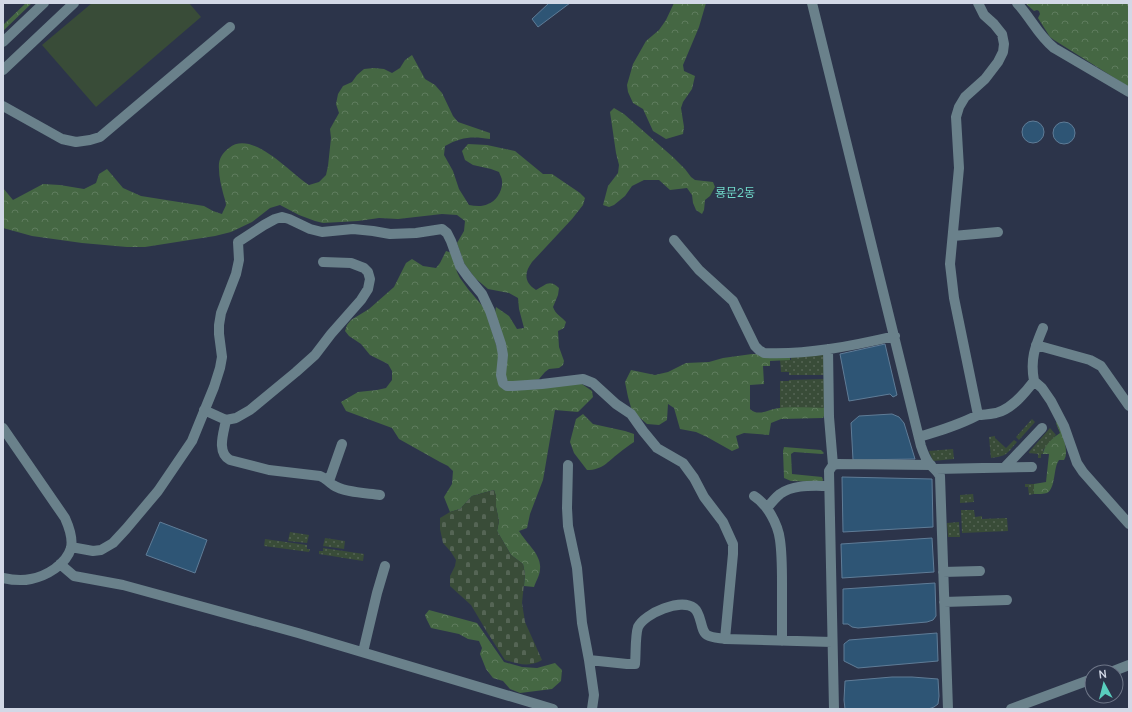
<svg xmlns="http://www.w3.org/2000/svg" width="1132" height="712" font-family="Manrope,'Noto Sans KR',sans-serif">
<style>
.grass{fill:url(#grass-dots)}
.forest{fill:url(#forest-crowns)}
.cemetery{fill:url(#cemetery-stones)}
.garden{fill:#394c38}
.water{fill:#2e5575;stroke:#5f7c97}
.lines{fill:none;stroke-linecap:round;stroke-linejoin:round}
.minor{stroke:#6a818b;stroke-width:10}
.labels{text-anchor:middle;stroke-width:4;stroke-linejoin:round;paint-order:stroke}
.quarter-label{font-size:12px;fill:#70d8c9;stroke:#2c344a}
</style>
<defs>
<pattern id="grass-dots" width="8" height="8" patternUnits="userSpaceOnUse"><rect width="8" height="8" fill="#394c38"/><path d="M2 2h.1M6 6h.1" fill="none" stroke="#556555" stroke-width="1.8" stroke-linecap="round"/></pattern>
<pattern id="forest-crowns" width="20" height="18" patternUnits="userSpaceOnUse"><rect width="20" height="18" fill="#456743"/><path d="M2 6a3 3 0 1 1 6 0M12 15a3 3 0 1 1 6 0" fill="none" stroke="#5f7c5e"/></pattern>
<pattern id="cemetery-stones" width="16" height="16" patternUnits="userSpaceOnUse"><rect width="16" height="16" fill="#394c38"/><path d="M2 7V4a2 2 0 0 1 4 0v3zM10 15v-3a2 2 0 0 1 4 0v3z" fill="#556555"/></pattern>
</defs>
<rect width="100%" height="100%" fill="#2c344a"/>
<path class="grass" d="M825,355V375H789V372H781L780,360H791V356Z
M825,379L826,408H780V381H789V380Z
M1032,419L1035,422L1019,440L1016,437Z
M1050,428L1056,435L1043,450V454H1041V458H1038V454L1029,453V452Z
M995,436V438L1006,448L1014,440L1017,442C1006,454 1008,456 991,458L989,437Z
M953,449L954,459L933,461L929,451Z
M1025,484H1034V494L1029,495L1028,487H1025Z
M973,494L974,502L960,503V495Z
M961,510H974L975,517L982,516V519L1007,518L1008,531L962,533Z
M959,522L960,537H948L947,523Z
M290,532L309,535L307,543L288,541Z
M325,538L345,541L344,549L323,546Z
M265,539L307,545V549H310L309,552L264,546Z
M323,548L364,554L363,561L319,554V551H323Z"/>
<path class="forest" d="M26,3H32L3,31V25Z
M674,3H706L699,27L683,65L684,71L695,76L692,89L683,102L681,108L684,127L683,134L666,139L653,131L643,109L633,103L628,92L627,85L633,64L646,41L659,30L666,20Z
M1025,3H1129V87L1054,40L1050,37L1038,18L1040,14L1039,11L1037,10L1034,11Z
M412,55L425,79L435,85L442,93L453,116L458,122L490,133V139C472,136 461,137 445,146L444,155L453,171L459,189L469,205C475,206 482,207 488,204C496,201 503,191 502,181C502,178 500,175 499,172L491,169L473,165L465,160L462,151L468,144L487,145L515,151L543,174H552L580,193L585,198L583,205L572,219L532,262C524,273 524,282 536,290C546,285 549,279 559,288L558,295L553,307C556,315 561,316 566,322L564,328L558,331L559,347L564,361L563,365L559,368L549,369L545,372L539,379L515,384L506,380L495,313L496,307L509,316L517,329L524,328L519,309L518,298L509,293L488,289L475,278L464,263L457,243L464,231L465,221L457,215L442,214L398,219L379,218L358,221L323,223L315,221L299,215L280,205L270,208L252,222L231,232L215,236L145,247H127L82,243L32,236L3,228V188L13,200L43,184L60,185L84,189L96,183L99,174L107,169L123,188L141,196L204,206L213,211L222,214C223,211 225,208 226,205C226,202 224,197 223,193C221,185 219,177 219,169C218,160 222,153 229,148C252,129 290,173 309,185L319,182L326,175L328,166L331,138L330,129L339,113L336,104L338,94L343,86L352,82L357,75L364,69L374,68L384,69L392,73L400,68L405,60Z
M614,108L624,114L674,158L685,169L691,177L695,180L713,182L715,187L710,196L705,200L704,210L702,214L696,210L693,203L692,195L687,188L670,190L659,180H644L632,186L625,196L614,205L609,207L603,205L608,186L618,173L619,165L616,153L610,112Z
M446,251L452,253L457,272L460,278L468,289L485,309L499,354V384L579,382L592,391L593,397L578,412L555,410L543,480L530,514L527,528L519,531C526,543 542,555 540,569C540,575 536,581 534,587L524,586L525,574L523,564L511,555L497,531L499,521L496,507V496L494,490L472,496L460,509L450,512L444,497L452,484L453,471L448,466L440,462L399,439L392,428L346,411L341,402L358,392L377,390L386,388L392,380V371L388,364L370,355L361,344L349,336L345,331L347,325L351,320L369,309L394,287L406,263L412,259L423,266L436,268L440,263Z
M752,354L775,355L790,358V360L770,361V366H763L764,384L750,385V409C757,416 766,411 774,409C790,406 809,408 826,408L825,414L823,418L781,419L771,423L769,435L744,433L736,436L739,448L732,451L707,437L696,432L680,429L674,408L668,404L667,420L659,425L647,424L632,411L628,397L625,382L631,370L655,375L668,372L686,363L709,362L723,358Z
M583,414L593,424L625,431L634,434V442C629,445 624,449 619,453C607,462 603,470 587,470L574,453L570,442L576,419Z
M1058,421C1061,431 1070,451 1064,460H1059C1053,468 1056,488 1047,493C1044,494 1038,494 1034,494V484L1046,482L1049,454H1043C1043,446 1054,437 1060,433L1056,423Z
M784,447L821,450L824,453L822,454L794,452L791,454L792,474L822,477L823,480L822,482L791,481L784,478L783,451Z
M429,610L477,623L504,662L522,667L537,668L555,663L562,670L561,681L552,689L520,693L510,689L503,681L493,678L486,669L480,654L482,648L479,641L468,639L459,634L431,628L426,618L425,615Z"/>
<path class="cemetery" d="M494,490L496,496V507L499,521L497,531L511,555L523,564L525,574L522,603L525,622L542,660C528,668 519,664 505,660L487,632L471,605L450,586V576L455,566L456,560L451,552L443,543L440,529V518L450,512L460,509L472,496Z"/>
<path class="garden" d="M92,3H189L201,17L96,107L42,45Z"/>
<path class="water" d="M549,3H570L538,27L532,19Z
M1022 132a11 11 0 1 1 22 0a11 11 0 1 1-22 0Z
M1053 133a11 11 0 1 1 22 0a11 11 0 1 1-22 0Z
M885,344L897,395L893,397L890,394L849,401L840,354Z
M892,414L899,417L904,423L915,459L853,460L851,423L859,416Z
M842,477L932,479L933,527L843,532Z
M160,522L207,540L195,573L146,555Z
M932,538L934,572L842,578L841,544Z
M935,583L936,616L933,620L927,622L858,628L852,627L848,624H843V589Z
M937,633L938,661L858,668L844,661V644L849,640Z
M892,677H912L938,679L939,696L938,704L934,707L928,709H845L844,700L845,681Z"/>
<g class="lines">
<path class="minor" d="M812,3L921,446C923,452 925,458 929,463C933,469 936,469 940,476L948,709
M1017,3C1031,18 1038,35 1054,48L1129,92
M3,42L44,3
M3,70L74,3
M3,106L62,139L76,142L90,140L100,137L230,27
M953,236L998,232
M674,240L699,270L733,301L755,346L759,350L764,353C807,355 852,346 895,336
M1036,345L1090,360L1101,366L1129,406
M828,349L829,417L833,465
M1034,381L1042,388L1051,401L1064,426L1077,463L1083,472L1129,524
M204,410L226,420L236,418L250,410L296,372L315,355L331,334L361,300L368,289L370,279L368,272L364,268L351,263L323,262
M978,415C984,415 990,414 996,413C1012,409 1025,393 1034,381C1030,359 1035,347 1043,328
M226,420C224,432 216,452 230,460L269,470L320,476C326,478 328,482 333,485C345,493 367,493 380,495
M3,428L65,518C69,527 73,539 71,548C66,565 46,576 31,579C22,581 12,580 3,578
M919,437C939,431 959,425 978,415L954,298L950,264L959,168L956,117L959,107L965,97L985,79L998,62L1003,52L1004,44L1002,34L994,24L984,15L978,3
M568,465L567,508L568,526L577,568L582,623L589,660L594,695L592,709
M1005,467L1042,428
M936,469L1032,467
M329,481L342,444
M754,496C767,504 778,524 780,540C782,554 782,569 782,583C782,602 782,622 782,641
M767,508C771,503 775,498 780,494C794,484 813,486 829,486
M71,547L93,551L101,550L113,543L126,529L158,491L192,441L214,387L220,368L222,357L219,334V325L221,313L236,274L239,260L238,242L264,225L275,219L282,217L289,219L310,229L322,232L353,229L373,231L390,234L416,233L442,229L447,233L451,241L460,266L468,277L482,294L490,311L501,344L503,355L501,375L503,383L507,386H513L542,384L583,379L593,383L616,404L631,414L643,431L657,448L683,463L694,478L704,497L723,522L733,544V554L725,639
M60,564L74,576L123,585L298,633L553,709
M943,572L980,571
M944,602L1007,600
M363,652L377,593L385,566
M589,660L627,664H635C636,654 635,636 638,627C645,613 681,598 694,608C702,614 700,631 707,635C712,638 720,638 725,639L832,642
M1111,672L1129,665
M834,709L829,471L833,465L838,464L931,465
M1011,709L1092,679"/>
</g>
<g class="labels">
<g class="quarter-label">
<text x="735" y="197">룡문2동</text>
</g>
</g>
<rect width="1132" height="712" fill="none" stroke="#d2d8e6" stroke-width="8"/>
<g transform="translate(1104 684) rotate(353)"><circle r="19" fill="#2c344a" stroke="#6e7688"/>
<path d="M0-3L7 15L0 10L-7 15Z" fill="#59cebe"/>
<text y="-6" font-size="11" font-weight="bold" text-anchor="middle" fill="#d2d8e6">N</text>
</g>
</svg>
